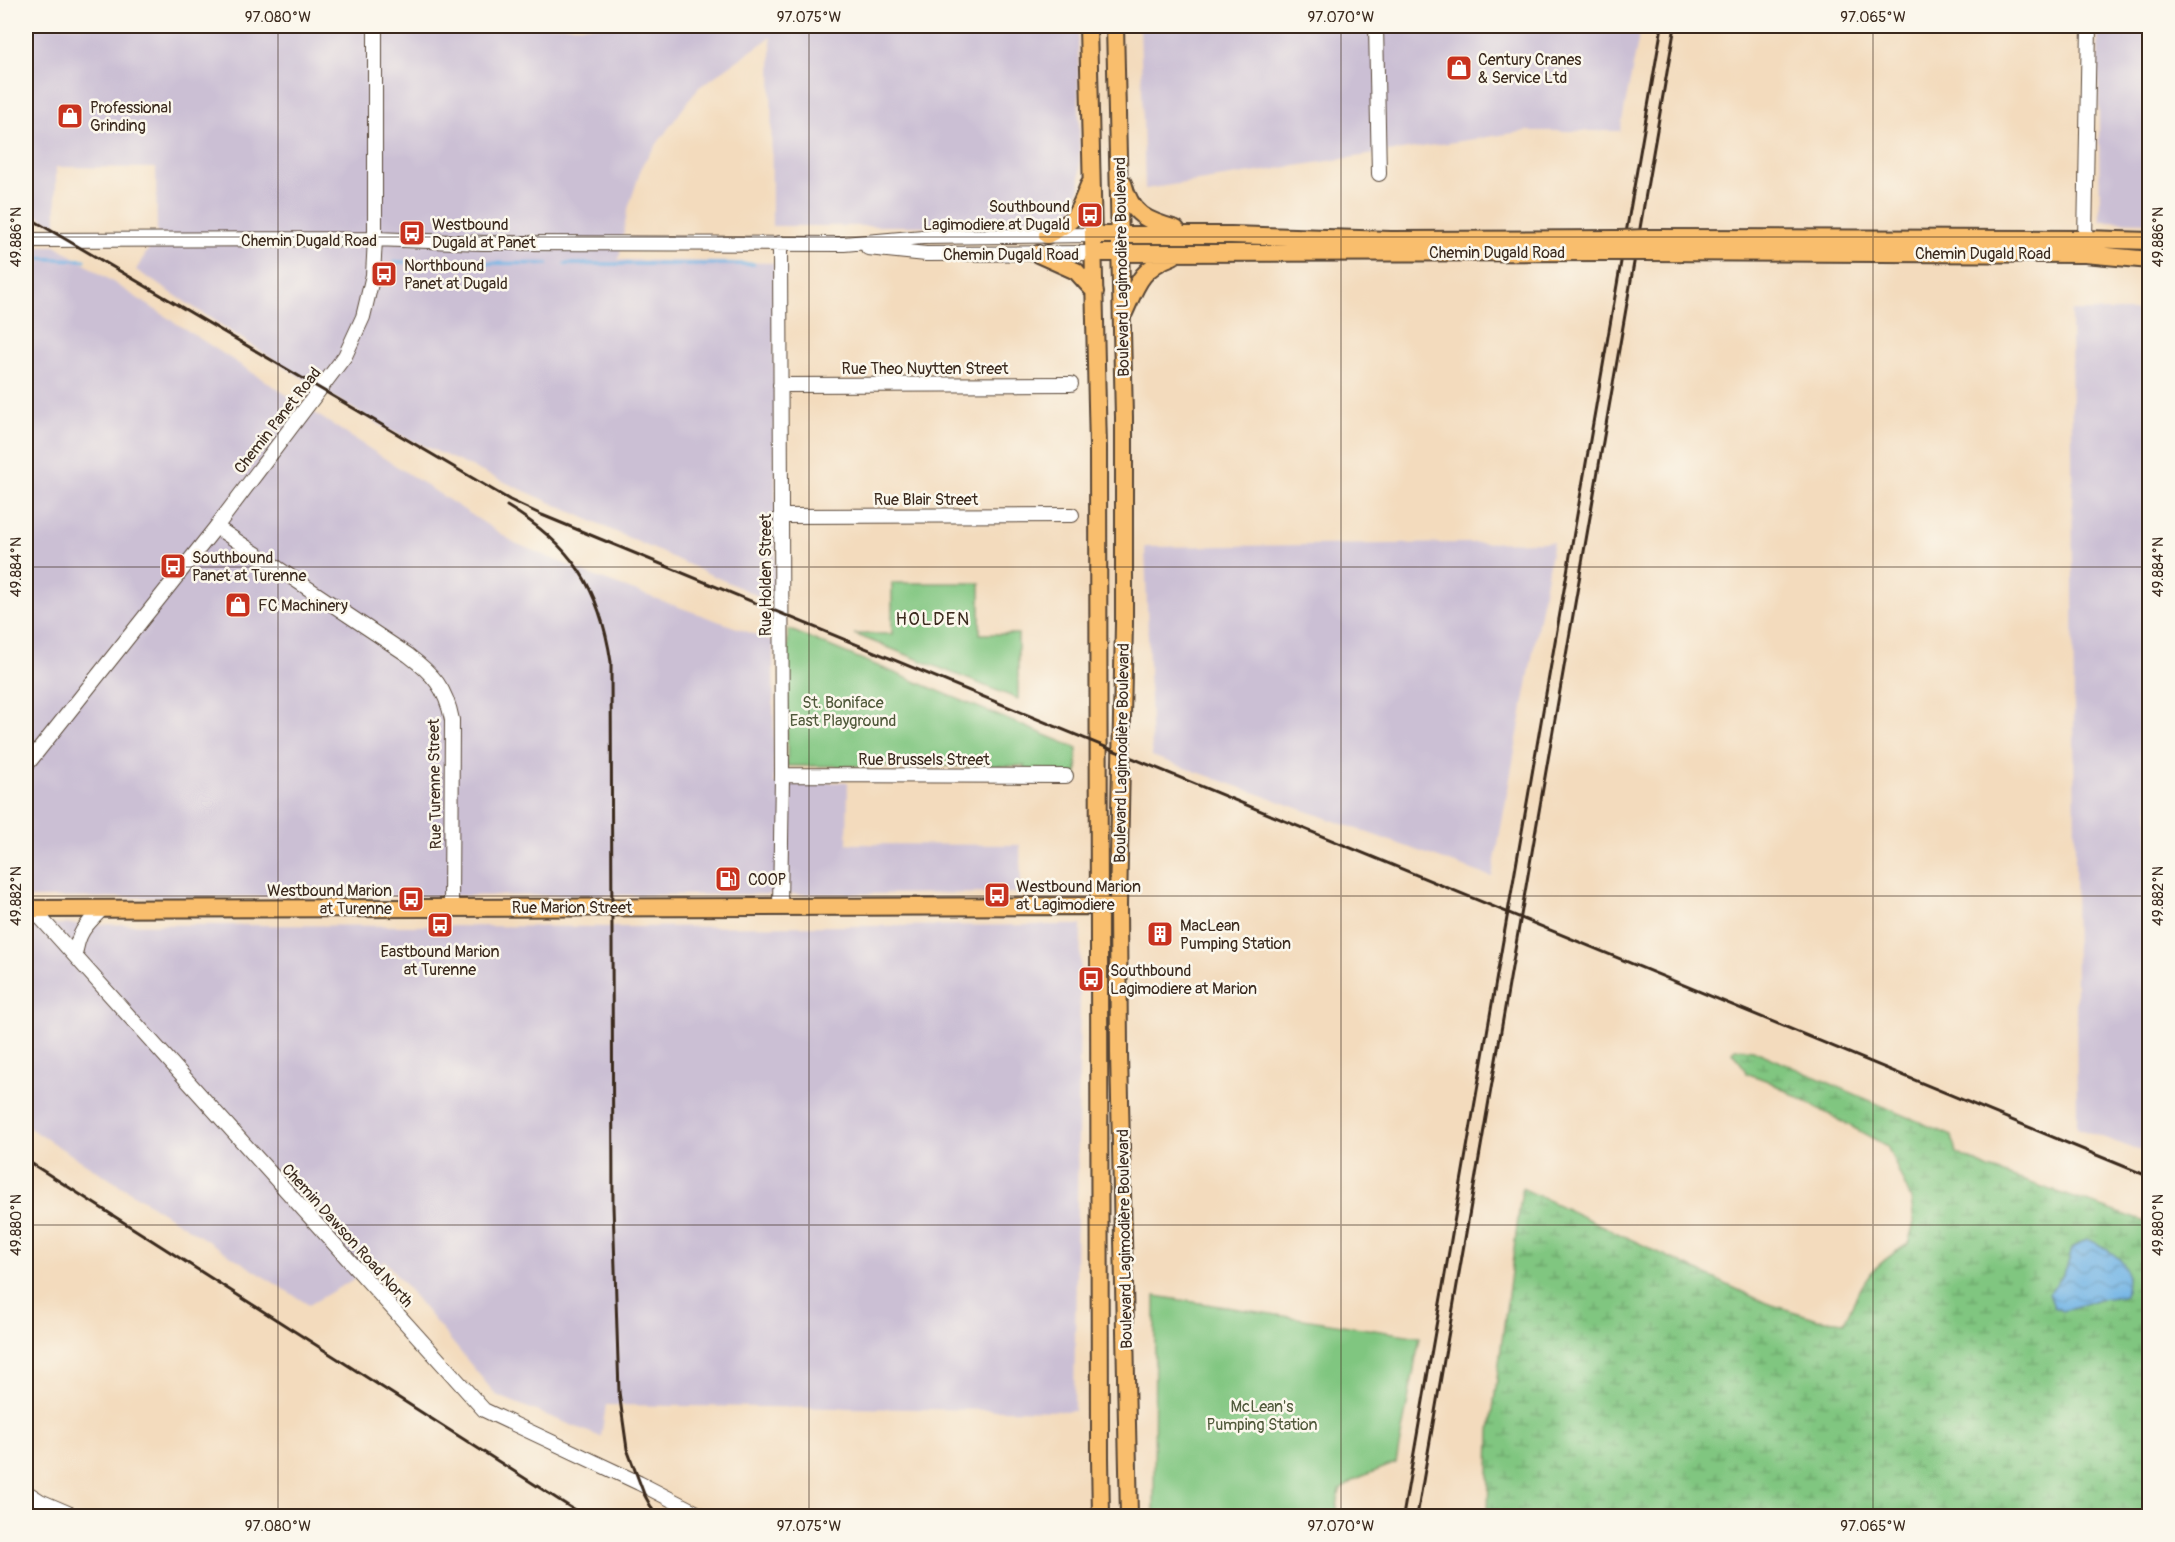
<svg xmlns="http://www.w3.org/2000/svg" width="2175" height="1542" font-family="Pangolin,sans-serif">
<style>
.industrial{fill:#cbbfd4}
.wetland{fill:url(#wetland-marsh);stroke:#5e784f;stroke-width:1.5}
.green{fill:#80c680;stroke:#5e784f;stroke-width:1.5}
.water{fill:url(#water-waves);stroke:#556e82;stroke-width:1.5}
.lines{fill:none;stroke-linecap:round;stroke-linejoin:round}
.stream{stroke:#6fb3e5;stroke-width:3}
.minor-casing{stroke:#574536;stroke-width:16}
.major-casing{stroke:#574536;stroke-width:20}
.minor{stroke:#fff;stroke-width:14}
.major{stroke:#f9be6d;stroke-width:16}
.rail{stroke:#3b2a1e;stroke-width:3}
.major-bridge-casing{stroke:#574536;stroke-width:20;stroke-linecap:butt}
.major-bridge{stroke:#f9be6d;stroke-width:16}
.ticks{fill:none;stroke:#3b2a1e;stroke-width:1.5;stroke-opacity:0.45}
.labels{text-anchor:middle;stroke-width:5;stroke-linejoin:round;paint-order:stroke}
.poi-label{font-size:16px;fill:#3b2a1e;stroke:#fbf7ec;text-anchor:start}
.street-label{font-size:16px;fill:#3b2a1e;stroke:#fbf7ec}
.park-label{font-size:16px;fill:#50593b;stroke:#fbf7ec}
.neighbourhood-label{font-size:18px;letter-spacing:1.5px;fill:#3b2a1e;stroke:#fbf7ec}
.neatline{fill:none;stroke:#3b2a1e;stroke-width:2}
.ticks-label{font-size:15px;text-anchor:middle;fill:#3b2a1e}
</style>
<defs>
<pattern id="wetland-marsh" width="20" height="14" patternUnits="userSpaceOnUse" patternTransform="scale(1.5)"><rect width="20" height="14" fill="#80c680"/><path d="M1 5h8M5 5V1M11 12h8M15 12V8" fill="none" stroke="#6aa168"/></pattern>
<pattern id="water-waves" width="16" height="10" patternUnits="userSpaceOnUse" patternTransform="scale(1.5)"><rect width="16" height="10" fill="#6fb3e5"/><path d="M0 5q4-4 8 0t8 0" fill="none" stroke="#5c92b9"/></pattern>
</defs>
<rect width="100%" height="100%" fill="#fbf7ec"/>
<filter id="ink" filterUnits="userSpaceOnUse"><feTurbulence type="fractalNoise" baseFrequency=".0167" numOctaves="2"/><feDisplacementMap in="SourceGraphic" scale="12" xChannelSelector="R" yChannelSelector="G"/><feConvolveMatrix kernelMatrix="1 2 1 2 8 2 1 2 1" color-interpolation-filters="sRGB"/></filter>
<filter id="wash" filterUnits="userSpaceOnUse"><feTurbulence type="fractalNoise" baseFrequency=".008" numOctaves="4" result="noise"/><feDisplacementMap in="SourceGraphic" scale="24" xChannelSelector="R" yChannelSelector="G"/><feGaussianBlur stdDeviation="1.35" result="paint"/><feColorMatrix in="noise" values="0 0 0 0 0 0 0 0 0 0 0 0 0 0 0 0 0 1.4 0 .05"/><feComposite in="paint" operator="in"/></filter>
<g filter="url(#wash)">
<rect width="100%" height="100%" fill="#f3dbbd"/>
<path class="industrial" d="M26,26H1078L1080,187L1070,216L1046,226H772L771,37L698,88L643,163L627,212L619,260L774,263L776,604L389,430L321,390L136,270L157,235L156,168L56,167V226L26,209Z
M1140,26H1641L1620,131H1527L1145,189Z
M2098,26H2149V222L2100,221Z
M26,246H57L515,543L596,577L773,641L774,783L848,782L847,844L1020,845L1021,893L26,898Z
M2071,311H2149V1154L2077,1128Z
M1553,542L1492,877L1152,756L1145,547Z
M26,924L622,927L1081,925L1074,1411L606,1405L601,1437L496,1395L385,1261L309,1305L26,1126Z"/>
<path class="wetland" d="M1735,1048L1753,1050L1952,1136L1956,1153L1989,1169L2149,1223V1516H1488L1490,1432L1522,1188L1766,1303L1818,1319L1844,1322C1864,1281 1867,1269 1908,1244L1914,1223L1911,1199L1887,1146L1768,1081L1746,1073C1744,1064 1737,1060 1732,1052Z"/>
<path class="green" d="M892,583H980V634H1018V699L854,634H892Z
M788,629L1077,748V781H1025V766H787Z
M1155,1296L1420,1337L1396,1463L1358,1478L1340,1490L1336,1512L1330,1516H1154Z"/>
<path class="water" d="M2086,1239C2097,1242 2121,1257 2125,1267C2128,1276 2127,1286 2125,1296L2099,1299L2063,1311L2054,1307L2049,1294C2062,1279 2068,1268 2072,1248Z"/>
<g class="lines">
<path class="stream" d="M26,258L85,260
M395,262L471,263
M487,263L548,264
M565,264H754"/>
</g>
</g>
<g filter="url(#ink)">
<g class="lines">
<g class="minor-casing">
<path id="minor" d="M1376,26L1379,174
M2085,239L2089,26
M26,240L375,239L483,243L844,244L923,237L1093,235
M780,243L782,775L780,907
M868,248L926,254L1094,253
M780,385L1071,384
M781,516L1072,515
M216,527L408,655C433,674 446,688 452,720L451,908
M26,766L216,527L345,356L363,317L373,275L375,239V26
M782,775L1066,776
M29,905L484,1410L639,1483L703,1516
M75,956C78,932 85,926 102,909
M26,1492L40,1501L75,1516"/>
</g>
<g class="major-casing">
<path id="major" d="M1088,26L1098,447L1100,1458L1101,1516
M1115,26L1124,417V624L1118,905L1119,1053L1129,1516
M1123,183C1131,215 1147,221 1176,229
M1047,235C1078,220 1077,214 1089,185
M1093,235H1231L1391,240L1619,239
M1646,238L2085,239L2150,241
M1643,252L2085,254L2150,260
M1094,253L1617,252
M1038,254L1076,271L1095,292
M1124,313C1137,284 1141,268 1173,256
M26,909L1108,906"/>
</g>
<use href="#minor" class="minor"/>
<use href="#major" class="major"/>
<path class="rail" d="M26,216L510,500L542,515L2150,1177
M507,506C572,545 600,588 611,662L613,1206L619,1392L627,1449L644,1494L656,1516
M26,1160L584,1516
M1403,1516L1662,26
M1417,1516L1675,26"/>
<g class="major-bridge-casing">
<path id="major-bridge" d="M1619,239L1646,238
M1617,252H1643"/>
</g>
<use href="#major-bridge" class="major-bridge"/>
</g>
</g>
<path class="ticks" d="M278,26V1516M809,26V1516M1341,26V1516M1873,26V1516M26,237H2150M26,567H2150M26,896H2150M26,1225H2150"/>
<defs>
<g id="shop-square" transform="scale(1.35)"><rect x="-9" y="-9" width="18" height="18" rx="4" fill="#c8321e" stroke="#fbf7ec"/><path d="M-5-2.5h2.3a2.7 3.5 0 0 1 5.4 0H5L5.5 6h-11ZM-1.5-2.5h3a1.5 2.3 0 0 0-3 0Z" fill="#fff"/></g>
<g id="bus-square" transform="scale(1.35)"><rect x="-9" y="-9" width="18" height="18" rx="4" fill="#c8321e" stroke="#fbf7ec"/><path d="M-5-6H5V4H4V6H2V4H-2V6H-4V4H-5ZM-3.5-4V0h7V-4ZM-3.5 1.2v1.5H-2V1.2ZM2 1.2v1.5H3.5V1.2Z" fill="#fff"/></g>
<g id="fuel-square" transform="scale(1.35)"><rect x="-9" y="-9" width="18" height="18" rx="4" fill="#c8321e" stroke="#fbf7ec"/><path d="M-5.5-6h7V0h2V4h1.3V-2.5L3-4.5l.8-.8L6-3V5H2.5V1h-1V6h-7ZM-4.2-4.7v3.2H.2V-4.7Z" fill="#fff"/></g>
<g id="building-square" transform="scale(1.35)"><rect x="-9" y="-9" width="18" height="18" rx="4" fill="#c8321e" stroke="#fbf7ec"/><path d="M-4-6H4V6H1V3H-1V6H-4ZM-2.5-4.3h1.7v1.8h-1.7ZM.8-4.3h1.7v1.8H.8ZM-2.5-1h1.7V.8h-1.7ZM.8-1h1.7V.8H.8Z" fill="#fff"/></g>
</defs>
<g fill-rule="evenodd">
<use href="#shop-square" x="1459" y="68"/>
<use href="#shop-square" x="70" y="116"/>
<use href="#bus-square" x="1090" y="215"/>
<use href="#bus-square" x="412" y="233"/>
<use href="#bus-square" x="384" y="274"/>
<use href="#bus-square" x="173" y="566"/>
<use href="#shop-square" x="238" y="605"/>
<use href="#fuel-square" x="728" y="879"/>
<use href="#bus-square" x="997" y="895"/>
<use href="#bus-square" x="411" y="899"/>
<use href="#bus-square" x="440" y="925"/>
<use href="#building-square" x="1160" y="934"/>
<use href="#bus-square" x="1091" y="979"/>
</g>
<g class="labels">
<g class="poi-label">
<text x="1478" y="65">Century Cranes<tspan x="1478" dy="18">&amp; Service Ltd</tspan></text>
<text x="90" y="113">Professional<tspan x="90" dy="18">Grinding</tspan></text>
<text x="1070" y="212" text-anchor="end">Southbound<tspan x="1070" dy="18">Lagimodiere at Dugald</tspan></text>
<text x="432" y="230">Westbound<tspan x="432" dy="18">Dugald at Panet</tspan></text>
<text x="404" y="271">Northbound<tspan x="404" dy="18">Panet at Dugald</tspan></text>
<text x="192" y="563">Southbound<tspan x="192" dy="18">Panet at Turenne</tspan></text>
<text x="258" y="611">FC Machinery</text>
<text x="748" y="885">COOP</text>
<text x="1016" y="892">Westbound Marion<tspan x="1016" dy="18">at Lagimodiere</tspan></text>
<text x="392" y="896" text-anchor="end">Westbound Marion<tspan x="392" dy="18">at Turenne</tspan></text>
<text x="1180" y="931">MacLean<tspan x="1180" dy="18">Pumping Station</tspan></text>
<text x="440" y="957" text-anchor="middle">Eastbound Marion<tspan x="440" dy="18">at Turenne</tspan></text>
<text x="1110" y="976">Southbound<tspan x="1110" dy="18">Lagimodiere at Marion</tspan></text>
</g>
<g class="street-label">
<text x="309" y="246">Chemin Dugald Road</text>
<text x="1497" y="258">Chemin Dugald Road</text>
<text x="1983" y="259">Chemin Dugald Road</text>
<text x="1011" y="260">Chemin Dugald Road</text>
<text transform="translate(1121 267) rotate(-91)" y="6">Boulevard Lagimodière Boulevard</text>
<text x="925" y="374">Rue Theo Nuytten Street</text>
<text transform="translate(277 420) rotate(-52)" y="6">Chemin Panet Road</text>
<text x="926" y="505">Rue Blair Street</text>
<text transform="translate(765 575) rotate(-90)" y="6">Rue Holden Street</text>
<text transform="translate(1121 753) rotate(-89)" y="6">Boulevard Lagimodière Boulevard</text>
<text x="924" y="765">Rue Brussels Street</text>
<text transform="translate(434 784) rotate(-91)" y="6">Rue Turenne Street</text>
<text x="572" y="913">Rue Marion Street</text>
<text transform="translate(348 1235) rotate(48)" y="6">Chemin Dawson Road North</text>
<text transform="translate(1124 1239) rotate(-91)" y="6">Boulevard Lagimodière Boulevard</text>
</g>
<g class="park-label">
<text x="843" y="708">St. Boniface<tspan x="843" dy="18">East Playground</tspan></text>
<text x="1262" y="1412">McLean's<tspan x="1262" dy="18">Pumping Station</tspan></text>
</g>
<g class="neighbourhood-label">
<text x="933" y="625">HOLDEN</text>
</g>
</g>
<rect width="2175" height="1542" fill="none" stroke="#fbf7ec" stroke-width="66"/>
<rect x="33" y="33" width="2109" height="1476" class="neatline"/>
<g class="ticks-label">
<text x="278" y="22">97.080°W</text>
<text x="809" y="22">97.075°W</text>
<text x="1341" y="22">97.070°W</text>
<text x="1873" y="22">97.065°W</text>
<text transform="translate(16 237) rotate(-90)" y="5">49.886°N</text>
<text transform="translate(2158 237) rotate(-90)" y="5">49.886°N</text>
<text transform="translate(16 567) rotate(-90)" y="5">49.884°N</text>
<text transform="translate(2158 567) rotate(-90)" y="5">49.884°N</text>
<text transform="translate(16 896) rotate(-90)" y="5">49.882°N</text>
<text transform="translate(2158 896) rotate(-90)" y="5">49.882°N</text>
<text transform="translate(16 1225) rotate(-90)" y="5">49.880°N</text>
<text transform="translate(2158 1225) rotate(-90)" y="5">49.880°N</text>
<text x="278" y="1531">97.080°W</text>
<text x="809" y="1531">97.075°W</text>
<text x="1341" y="1531">97.070°W</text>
<text x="1873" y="1531">97.065°W</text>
</g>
</svg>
